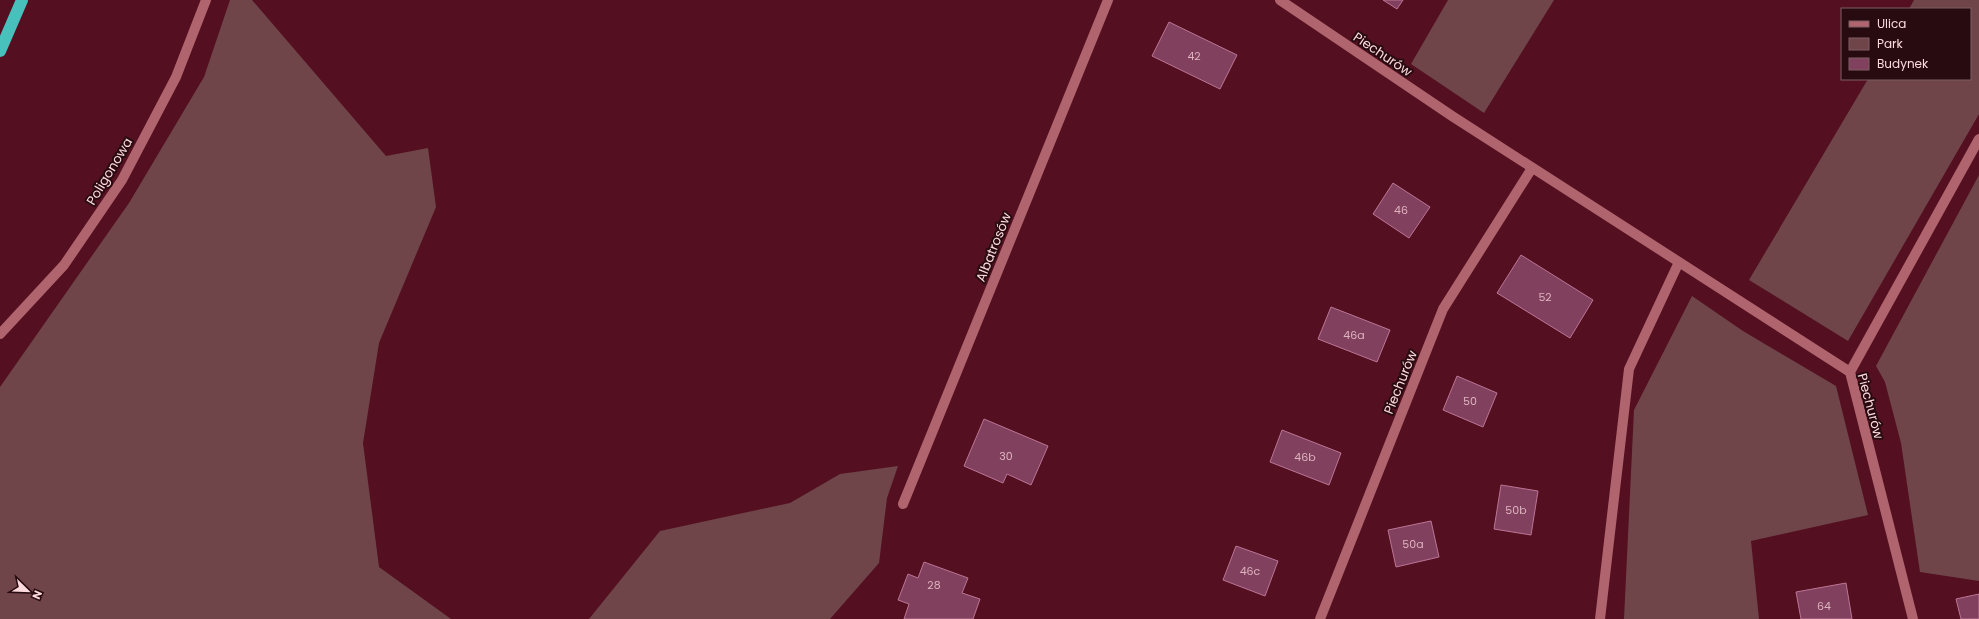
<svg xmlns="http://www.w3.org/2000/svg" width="1979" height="619" font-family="Poppins,sans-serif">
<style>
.green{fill:#6f454a}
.building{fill:#82405f;stroke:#bc7595}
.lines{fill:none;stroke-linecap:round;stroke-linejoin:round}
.minor{stroke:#b0646e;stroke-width:10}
.highway{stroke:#48c0bc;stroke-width:12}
.labels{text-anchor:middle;stroke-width:4;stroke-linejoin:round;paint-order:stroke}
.number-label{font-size:11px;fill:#deb4be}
.street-label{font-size:13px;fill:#fddadd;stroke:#280b10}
</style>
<rect width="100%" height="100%" fill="#541020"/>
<path class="green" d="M230,0H252L386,156L428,148L436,207L379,343L363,443L379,567L451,619H0V387L129,203L204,77Z
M1448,0H1554L1484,113L1411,64Z
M1914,0H1979V114L1848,341L1749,280L1868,79H1970V9H1909Z
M1979,175V581L1920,572L1901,443L1885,382L1876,366Z
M1692,296L1743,331L1836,386L1868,515L1751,541L1759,619H1624L1634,410Z
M898,466L887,498L879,563L830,619H589L660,531L790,503L840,474Z"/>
<path class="building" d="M1383,0H1403L1397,9Z
M1169,22L1237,55L1220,89L1152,56Z
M1393,183L1430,207L1409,238L1373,214Z
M1521,255L1593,300L1570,338L1497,293Z
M1331,307L1390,330L1377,362L1318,339Z
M1457,376L1497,393L1483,427L1443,410Z
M984,419L1048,446L1031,485L1007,474L1003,483L964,466Z
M1282,430L1341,453L1329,485L1270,462Z
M1501,485L1538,491L1531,535L1494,529Z
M1431,521L1439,557L1396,567L1388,530Z
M1236,546L1278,561L1265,596L1223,580Z
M924,562L968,578L962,593L980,599L973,619H904L909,604L898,600L908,574L918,578Z
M1846,583L1852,619H1801L1796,592Z
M1979,594V619H1961L1956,599Z"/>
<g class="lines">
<path class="minor" d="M1280,0L1452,116L1850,372L1913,619
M0,334L64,265L122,180L176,77L206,0
M1850,372L1979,139
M903,504L1108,0
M1320,619L1443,309L1532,168
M1600,619L1629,369L1679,262"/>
<path class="highway" d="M0,51L22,0"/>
</g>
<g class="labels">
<g class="number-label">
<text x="1194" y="60">42</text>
<text x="1401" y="214">46</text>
<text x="1545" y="301">52</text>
<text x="1354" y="339">46a</text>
<text x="1470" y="405">50</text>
<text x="1006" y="460">30</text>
<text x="1305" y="461">46b</text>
<text x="1516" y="514">50b</text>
<text x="1413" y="548">50a</text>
<text x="1250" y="575">46c</text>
<text x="934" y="589">28</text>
<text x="1824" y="610">64</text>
</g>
<g class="street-label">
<text transform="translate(1383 54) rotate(34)" y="5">Piechurów</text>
<text transform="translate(109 171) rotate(-59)" y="5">Poligonowa</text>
<text transform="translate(993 247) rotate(-68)" y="5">Albatrosów</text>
<text transform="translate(1400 382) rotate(-68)" y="5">Piechurów</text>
<text transform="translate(1871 406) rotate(75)" y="5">Piechurów</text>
</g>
</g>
<rect x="1841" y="8" width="130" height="72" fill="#280b10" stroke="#7d5e62"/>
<rect x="1849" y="21" width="20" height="6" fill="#b0646e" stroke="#7d5e62"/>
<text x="1877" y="28" font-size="12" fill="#fddadd">Ulica</text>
<rect x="1849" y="38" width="20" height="12" fill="#6f454a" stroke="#7d5e62"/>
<text x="1877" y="48" font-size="12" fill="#fddadd">Park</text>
<rect x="1849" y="58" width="20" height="12" fill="#82405f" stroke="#7d5e62"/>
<text x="1877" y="68" font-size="12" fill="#fddadd">Budynek</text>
<g transform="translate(28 591) rotate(113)" stroke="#280b10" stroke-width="3" paint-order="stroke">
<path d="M0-3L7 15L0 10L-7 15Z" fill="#fddadd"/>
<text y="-6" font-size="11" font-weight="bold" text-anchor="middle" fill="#fddadd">N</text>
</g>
</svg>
